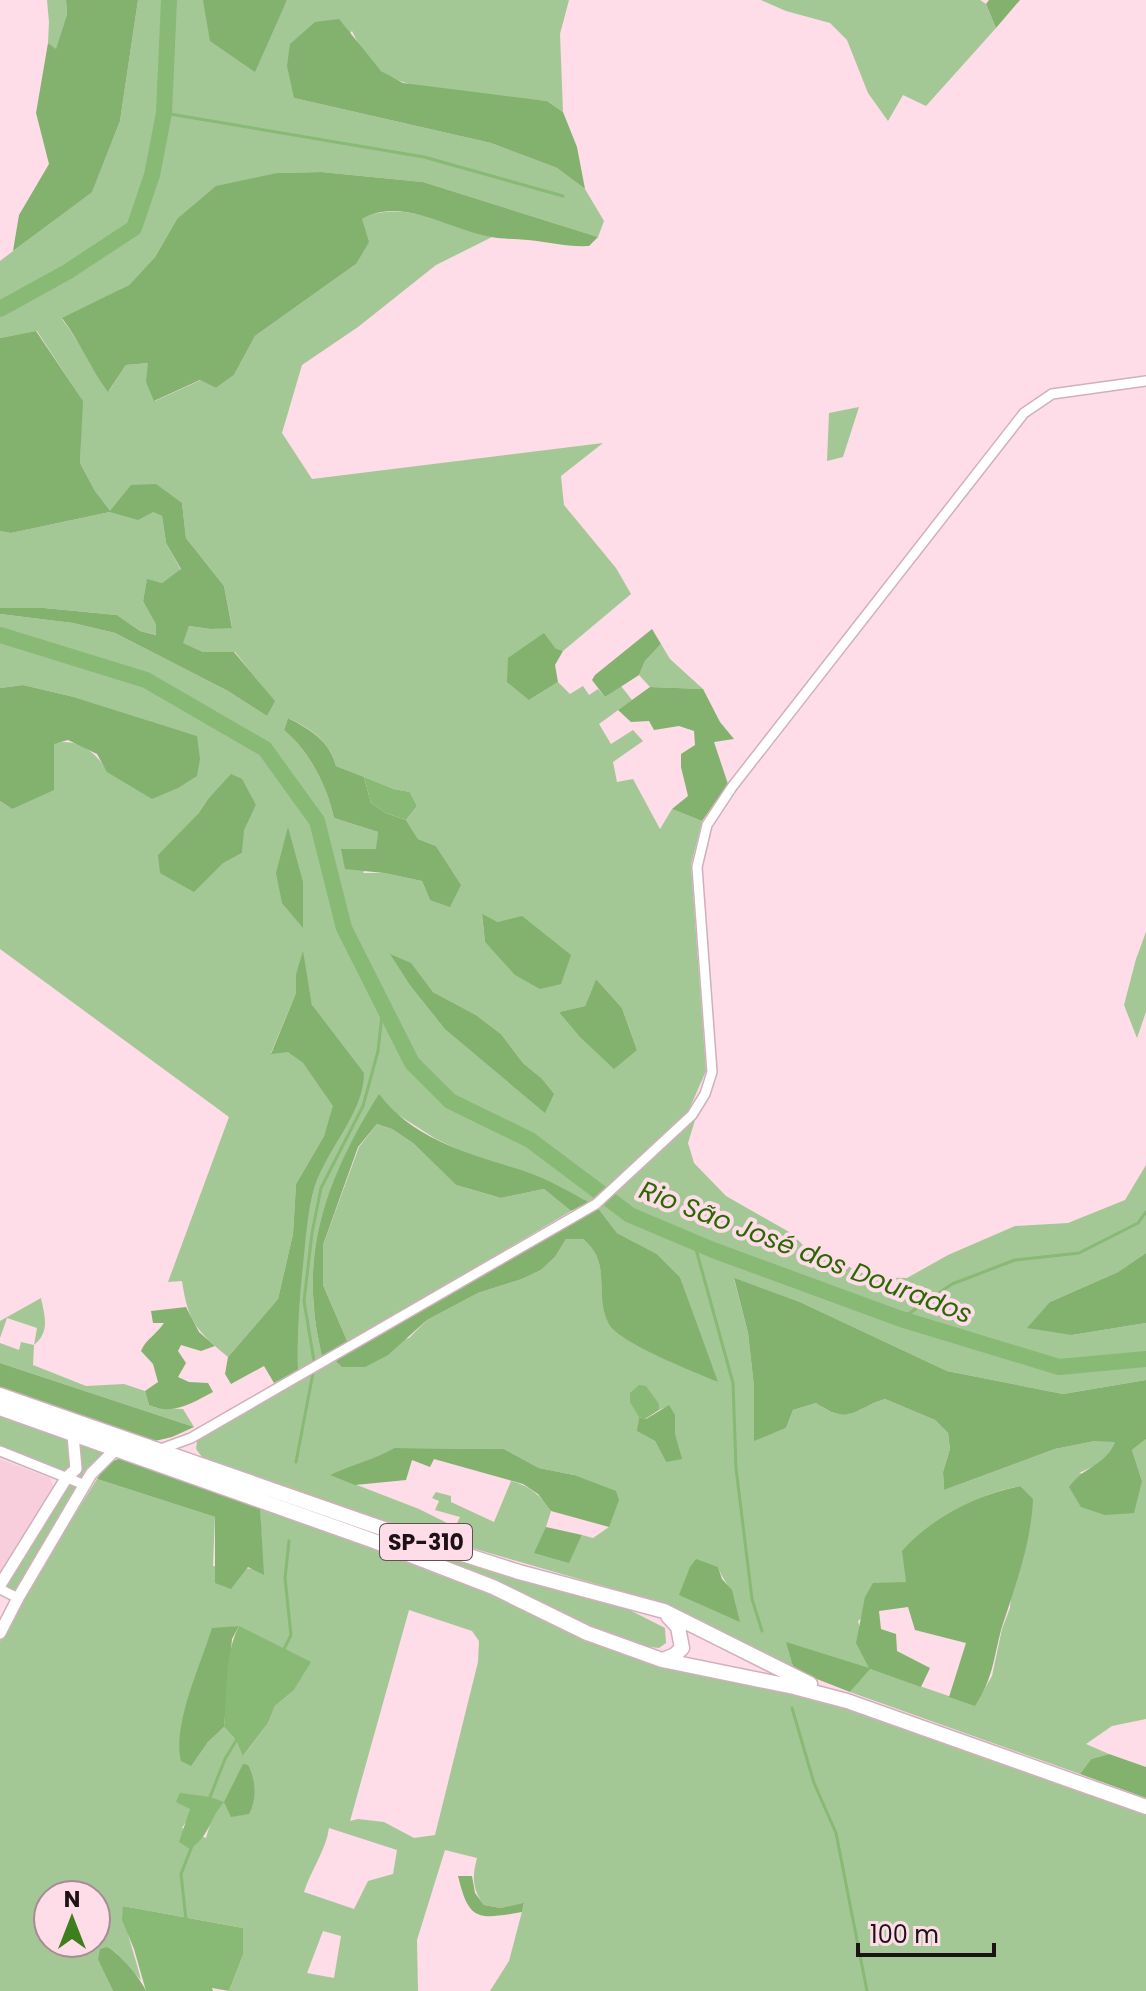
<svg xmlns="http://www.w3.org/2000/svg" width="1146" height="1991" font-family="Poppins,sans-serif">
<style>
.built{fill:#f8cedc}
.green{fill:#a4c796;fill-rule:evenodd}
.forest{fill:#82b26e}
.water{fill:#88b975}
.lines{fill:none;stroke-linecap:round;stroke-linejoin:round}
.stream{stroke:#88b975;stroke-width:3}
.river{stroke:#88b975;stroke-width:16}
.minor-casing{stroke:#d1b0bb;stroke-width:12}
.tertiary-casing{stroke:#d1b0bb;stroke-width:14}
.primary-casing{stroke:#d1b0bb;stroke-width:17}
.minor{stroke:#fff;stroke-width:9}
.tertiary{stroke:#fff;stroke-width:11}
.primary{stroke:#fff;stroke-width:14}
.labels{text-anchor:middle;stroke-width:8;stroke-linejoin:round;paint-order:stroke}
.shield{fill:#fedce8;stroke:#604f55;stroke-width:2}
.shield-label{font-size:22px;font-weight:bold;fill:#1d1216}
.water-label{font-size:26px;font-style:italic;fill:#2c6802;stroke:#fedce8}
</style>
<rect width="100%" height="100%" fill="#fedce8"/>
<path class="built" d="M0,1459L50,1478L53,1486L3,1577H0Z"/>
<path class="green" d="M47,0H66L67,14L56,50L48,43L49,22Z
M138,0H203L273,28L287,0H569L560,34L563,112L547,101C505,96 413,96 381,71C368,61 359,46 352,31L294,98L491,143L557,168L585,189L604,221L598,237L423,182L321,172L277,173L177,219L155,257L129,285L62,319C80,342 90,368 109,391L126,365L148,363L155,401L201,380L216,388L234,375L255,336L356,264L361,219C401,198 451,226 492,237L436,265L358,327L302,365L282,433L312,479L603,443L561,476L564,505L616,568L631,594L563,651L555,648L529,700L558,682L570,694L583,686L589,695L598,689L605,697L621,686L632,700L599,724L611,744L633,730L643,741L613,762L617,782L633,779L660,829L672,809L702,821L691,865L706,1071L688,1112L600,1195L589,1202L529,1173L480,1160L436,1139L392,1111L379,1095C338,1160 306,1229 314,1309C315,1325 319,1341 322,1357L298,1370C296,1313 299,1240 315,1186C323,1159 340,1133 354,1109L312,1005L303,956L296,974V993L271,1053L288,1051L303,1063L334,1106L324,1136L296,1184L293,1234L278,1299L228,1357C197,1331 188,1322 182,1281L168,1282L229,1117L0,949V801L12,809L54,776V743C79,738 95,751 108,772L196,736L74,697L23,685L0,688V614L73,623L115,633L228,691L267,716L274,701L235,652H203L182,643L189,626L210,629L232,627L224,586L186,538L182,503L153,512L162,516L166,543L181,570L162,583L147,580L143,601L157,624V635L140,631L117,615L44,608H0V531L11,533L110,512L95,491L80,463L82,400L37,331L0,338V261L92,191L120,121ZM288,718C311,729 329,740 336,766L394,789L410,792L417,806L406,820L418,839L436,846L460,884L430,900L422,881L384,873H363L377,849L378,832L334,818C327,786 310,752 284,730ZM225,783L256,805L243,830L242,853L222,864L198,814L208,799ZM482,915L498,922L501,958L485,942ZM411,964L433,992L476,1015L501,1034L523,1063L541,1078L410,985ZM596,979L622,1008L637,1050L559,1012L585,1006Z
M761,0H980L986,4L996,28L926,106L903,95L888,121L868,93L847,40L830,23L786,11Z
M859,407L843,457L827,461L829,413Z
M661,644L670,659L703,689L650,687L639,675L645,661Z
M1146,932V1012L1137,1038L1124,1005L1136,959Z
M696,1117L688,1143L694,1163L726,1196L791,1233L804,1246L871,1277L907,1278L948,1255L1015,1226L1068,1223L1125,1200L1146,1165V1253L1118,1272L1050,1302L1072,1335L1146,1323V1380L1063,1394L947,1371L800,1302L734,1279L748,1333L754,1387V1440L786,1428L793,1410L816,1403C846,1425 854,1409 885,1399L935,1420L948,1433L950,1449L943,1472L944,1490L1055,1449L1095,1441H1116L1103,1462L1079,1473L1142,1481L1132,1450L1146,1439V1719L1112,1726L1086,1744L1109,1754L1091,1759L1080,1774L850,1692L869,1669L787,1643L794,1670L700,1620L662,1603L389,1524L202,1457L196,1449L197,1441L335,1360L409,1338L427,1320L478,1293L522,1279L541,1270L555,1257L566,1239H583C603,1254 601,1274 602,1298L717,1382L680,1277L657,1254L617,1233L598,1208ZM658,1404L659,1410L669,1406C680,1424 672,1442 666,1462L655,1441L638,1431L639,1417ZM394,1448L504,1449L539,1468L574,1475L609,1527L593,1538L582,1535L569,1562L546,1527L551,1511C540,1495 530,1486 511,1481L494,1522L451,1502V1496L436,1492L432,1498L439,1501L435,1510L460,1517L455,1527L419,1509L331,1475C352,1465 374,1460 394,1448ZM1020,1486L1010,1608L1002,1629L992,1676L975,1705L870,1669L858,1621L906,1582L905,1564C944,1523 961,1497 1020,1486ZM690,1567H718C722,1580 732,1587 734,1601Z
M377,1124L392,1129L413,1143L456,1185L501,1198L544,1189L571,1211L348,1343L323,1285V1245L359,1147Z
M41,1298C45,1317 50,1332 34,1345L33,1365L86,1386L124,1384L145,1391L149,1405L156,1408L183,1409L194,1427L0,1363V1343L19,1350L21,1342L34,1345L37,1328L7,1318L0,1338V1321Z
M15,1404L614,1602L665,1628L666,1643L659,1648L634,1645Z
M0,1414L70,1440L73,1470L66,1474L0,1447Z
M76,1441L109,1452L85,1482L71,1477Z
M97,1479L215,1517L213,1566L255,1569L263,1574L260,1505L489,1593L583,1640L661,1665L744,1680L847,1708L1146,1814V1991H490L509,1961L524,1904L501,1908L484,1905C472,1889 472,1877 477,1858L445,1850L417,1940L418,1991H229L243,1955V1928L123,1906C125,1932 135,1954 141,1980C130,1970 121,1953 107,1947L98,1960L113,1991H0V1641L22,1599ZM409,1610L472,1631L479,1641L478,1662L435,1835L414,1838L384,1822L358,1819L350,1821ZM239,1626L293,1691L275,1706L268,1723L244,1755L236,1740L224,1727L207,1743L224,1628ZM190,1808L213,1814L206,1838L182,1828L189,1817ZM329,1828L397,1850L393,1874L368,1881L354,1909L304,1892C311,1870 326,1850 329,1828ZM48,1895H96V1943H48ZM323,1931L341,1936L334,1978L307,1973Z
M67,1482L79,1486L15,1595L2,1585Z"/>
<path class="forest" d="M66,0H138L120,121L92,192L13,251L19,215L49,164L36,113L48,43L56,49L67,14Z
M203,0H287L255,72L210,41Z
M989,0H1020L996,28L986,4Z
M339,19L381,71L403,83L547,101L563,112L577,147L585,189L557,168L491,143L294,98L287,66L290,44L315,22Z
M321,172L423,182L598,237L589,246C567,247 549,242 528,240C516,239 503,239 491,237C449,230 403,196 362,219L369,242L356,264L255,336L234,375L216,388L200,380L154,401L146,382L148,363L126,365L108,392C90,368 80,342 62,318L129,285L155,257L177,219L216,186L277,173Z
M36,331L83,401L80,463L95,491L110,511L131,485L156,484L182,503L186,538L224,586L232,628L210,629L189,626L183,643L203,652H234L275,701L267,716L228,691L115,633L73,623L0,614V608H44L117,615L140,631L156,635V624L143,601L147,579L162,583L181,569L166,543L162,516L153,512L138,520L110,512L11,533L0,531V338Z
M652,629L661,644L645,661L639,675L605,697L592,680L595,675Z
M544,633L555,648L563,651L555,665L558,682L529,700L507,682L508,658Z
M23,685L74,697L197,736L200,759L197,776L178,788L152,799L107,772L97,754L68,740L54,744V790L12,809L0,801V688Z
M650,687L703,689L720,722L734,739L714,742L728,784L702,821L672,809L688,796L681,767V754L695,745L694,731L679,726L654,730L649,721L631,722L618,710Z
M288,718C311,730 329,740 336,766L364,777L371,803L386,813L406,820L418,839L436,846L461,885L450,907L430,900L422,881L384,873L345,869L341,849H376L378,832L334,818C327,786 310,752 284,730Z
M231,774L242,779L256,805L244,830L242,853L222,864L194,892L160,873L158,855L198,814L208,799Z
M288,827L303,882V928L282,903L276,873Z
M482,914L498,922L522,916L571,955L561,984L540,989L515,975L485,942Z
M303,951L312,1005L364,1073C364,1113 327,1148 315,1186C307,1212 306,1238 303,1265C299,1301 297,1334 298,1370L274,1383L264,1366L231,1384L225,1374L228,1357L278,1299L293,1234L296,1184L324,1136L333,1106L303,1063L288,1052L271,1054L296,993V974Z
M390,954L411,963L433,992L476,1015L501,1034L523,1063L541,1078L554,1094L545,1113L445,1029L410,985Z
M596,979L622,1008L637,1050L614,1069L580,1037L559,1012L585,1006Z
M379,1094C414,1141 474,1155 527,1172C548,1179 569,1192 589,1202L571,1211L544,1189L501,1198L456,1185L413,1143L392,1129L377,1124L358,1147L323,1245V1285L348,1343L322,1357C319,1341 315,1325 314,1308C306,1229 338,1159 379,1094Z
M598,1208L617,1233L657,1254L680,1277L718,1382C695,1372 619,1343 609,1324C593,1294 613,1263 583,1239H566L555,1257L541,1270L522,1279L478,1293L427,1320L388,1355L365,1367H342L335,1360Z
M1146,1253V1323L1072,1335L1027,1328L1050,1302L1118,1272Z
M734,1278L800,1302L947,1371L1063,1394L1146,1380V1439L1132,1450L1142,1481L1134,1513L1105,1515L1081,1507L1069,1487C1085,1465 1103,1468 1115,1442L1095,1441L1055,1449L944,1490L943,1472L950,1449L948,1433L935,1420L885,1399C853,1409 849,1426 816,1403L793,1410L786,1428L754,1441V1387L748,1333Z
M186,1307L199,1332L215,1346L201,1351L181,1345L178,1351L186,1363L178,1377L189,1382L208,1383L213,1392C192,1403 173,1416 149,1405L145,1391L158,1382L153,1364L141,1351C146,1339 157,1334 164,1323H153L151,1311Z
M0,1363L194,1427L172,1437L155,1441L0,1389Z
M669,1405L675,1415V1434L682,1459L666,1462L655,1441L637,1431L639,1417L646,1419Z
M394,1448L504,1449L539,1468L574,1475L616,1491L619,1500L609,1527L551,1511L538,1494L523,1484L434,1459L430,1467L412,1460L406,1480L355,1485L330,1475C351,1465 373,1460 394,1448Z
M124,1458L260,1505L264,1575L248,1567L231,1589L215,1583V1517L97,1479C104,1468 110,1459 124,1458Z
M1020,1486L1033,1499C1031,1545 1015,1586 1001,1630C993,1661 993,1678 975,1706L949,1697L966,1643L915,1630L908,1607L879,1611L881,1629L896,1634L897,1651L930,1668L921,1687L870,1669L850,1692L794,1670L786,1642L869,1668L856,1643L865,1597L873,1583L906,1582L902,1551C931,1518 978,1494 1020,1486Z
M546,1527L582,1535L569,1563L534,1553Z
M696,1559L718,1567L722,1579L732,1590L740,1622L679,1595L690,1567Z
M239,1626L232,1639L224,1727L207,1743L191,1766L181,1761C172,1725 201,1664 212,1628Z
M1109,1754L1146,1767V1798L1080,1774L1091,1759Z
M243,1764L248,1765C256,1780 257,1800 249,1814L231,1817L224,1802Z
M458,1876H472L475,1893L484,1905L501,1908L524,1903L522,1912C477,1920 469,1921 458,1876Z
M107,1947C119,1952 141,1979 146,1991H113L98,1960L100,1949Z"/>
<path class="water" d="M364,777L394,789L410,792L417,806L406,820L386,813L371,803Z
M639,1385L646,1386L659,1404V1410L645,1419L639,1417L630,1402V1393Z
M239,1626L311,1662L293,1691L275,1706L268,1723L243,1756L236,1740L224,1727C227,1695 224,1655 239,1626Z
M180,1793L210,1797L224,1802C207,1822 212,1833 190,1849L179,1842L190,1809L176,1802Z
M123,1906L243,1928V1955L229,1991L212,1988L213,1991H146L134,1949L122,1920Z"/>
<g class="lines">
<path class="stream" d="M164,113L424,157L563,196
M694,1242L733,1383L736,1468L752,1599L762,1631
M901,1319L952,1284L1015,1260L1079,1253L1138,1223L1146,1212
M314,1361L304,1301L312,1233L321,1188L363,1106L378,1051L383,1006
M296,1462L313,1373
M283,1651L291,1635L285,1578L289,1541
M792,1708L814,1783L836,1833L867,1991
M210,1797L225,1759L237,1739
M186,1920L181,1874L192,1846"/>
<path class="river" d="M0,309L67,272L134,228L152,175L164,113L169,0
M0,635L146,680L265,749L317,821L344,928L412,1063L450,1101L530,1140L630,1215L713,1250L901,1319L1059,1367L1146,1359"/>
<g class="minor-casing">
<path id="minor" d="M161,1449L191,1438L596,1204L692,1115L705,1094L712,1072L697,867L707,825L732,787L1024,413L1052,394L1146,381
M0,1451L85,1485
M0,1589L18,1598"/>
</g>
<g class="tertiary-casing">
<path id="tertiary" d="M0,1585L67,1477L76,1469L73,1435
M0,1633L18,1598L91,1474L116,1449"/>
</g>
<g class="primary-casing">
<path id="primary" d="M0,1395L390,1531L519,1572L664,1611L810,1684
M0,1408L374,1541L493,1587L587,1633L662,1660L794,1687L847,1701L1146,1807
M663,1660L675,1655L682,1648L678,1627L668,1616"/>
</g>
<use href="#minor" class="minor"/>
<use href="#tertiary" class="tertiary"/>
<use href="#primary" class="primary"/>
</g>
<g class="labels">
<rect class="shield" x="380" y="1524" width="92" height="36" rx="6"/>
<g class="shield-label">
<text x="426" y="1550">SP-310</text>
</g>
<g class="water-label">
<text transform="translate(806 1252) rotate(21)" y="9">Rio São José dos Dourados</text>
</g>
</g>
<g transform="translate(72 1919)"><circle r="38" fill="#fedce8" stroke="#a48b94" stroke-width="2"/>
<path d="M0-6L14 30L0 20L-14 30Z" fill="#3f7e1d"/>
<text y="-12" font-size="22" font-weight="bold" text-anchor="middle" fill="#1d1216">N</text>
</g>
<path d="M858 1943v12h136v-12" fill="none" stroke="#1d1216" stroke-width="4"/>
<text x="870" y="1943" font-size="24" fill="#1d1216" stroke="#fedce8" stroke-width="6" paint-order="stroke">100 m</text>
</svg>
